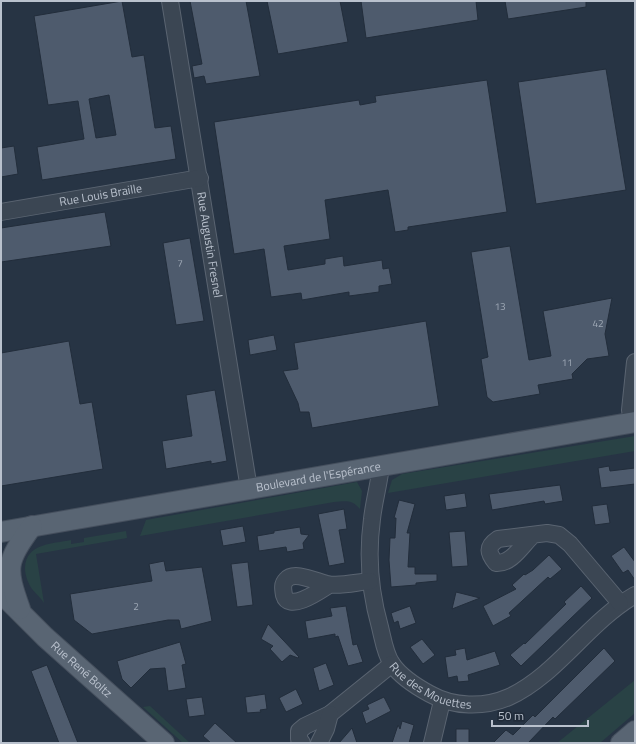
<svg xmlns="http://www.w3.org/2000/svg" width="636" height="744" font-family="'Titillium Web',sans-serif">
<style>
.green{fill:#294245}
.building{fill:#4e5b6d;stroke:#222d3b;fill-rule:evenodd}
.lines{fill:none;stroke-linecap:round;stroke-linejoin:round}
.minor-casing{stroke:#5a6471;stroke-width:18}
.major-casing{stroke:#454f5d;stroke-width:22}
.minor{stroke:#3b4653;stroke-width:16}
.major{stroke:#596573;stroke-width:20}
.labels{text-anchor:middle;stroke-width:3;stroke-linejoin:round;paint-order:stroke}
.number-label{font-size:10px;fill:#9ea8b5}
.street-label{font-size:12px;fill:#b9c1cd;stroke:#202b39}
</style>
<rect width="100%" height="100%" fill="#273444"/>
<path class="green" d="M635,436V451L388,493L392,480L402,474Z
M357,482L362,491L360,509C352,499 345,501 334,502L140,536L146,520Z
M126,531L127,538L36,554L44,603C41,598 36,594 32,589C28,583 25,575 25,568C26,543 52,544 71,540V544L84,542V538Z
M635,680V713L600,743H557Z
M150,706L190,743H183L143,707Z"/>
<path class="building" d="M122,1L132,57L144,55L155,128L171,126L176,159L42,180L37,147L84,139L78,101L48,105L34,16ZM109,95L116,135L96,138L89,99Z
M190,1H246L260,76L206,84L204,76L194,78L192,66L202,64Z
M267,1H340L348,42L278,54Z
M361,1H476L478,20L366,38Z
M505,1H586V7L508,19Z
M606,69L626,190L536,204L518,82Z
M487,80L507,212L408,227V230L395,232L388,190L325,200L330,239L284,246L288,270L325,264V259L343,256L344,266L382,260L383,269L389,268L392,284L379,286V292L349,296V292L302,300L301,293L271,297L264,249L234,254L214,122L359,100L360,105L376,102L375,96Z
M14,146L18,174L1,177V148Z
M105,212L111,246L1,262V228Z
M190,238L204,321L176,325L163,243Z
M510,246L529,360L551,356L543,311L612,298L605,334L609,356L587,359L572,374L573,379L538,385L540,394L493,402L487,397L481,359L488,357L471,252Z
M426,321L439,406L312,428L309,412H300L298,403L283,371L298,369L294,343Z
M274,335L277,350L250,355L248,340Z
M69,341L80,404L92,402L103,469L1,486V353Z
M215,390L227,461L211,464V461L166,469L162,441L192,436L186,395Z
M609,466L610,471L635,468V484L601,488L598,468Z
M560,485L563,501L545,504L544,501L492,510L489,494Z
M465,493L467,507L446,510L444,496Z
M399,500L415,504L407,533H410L408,567H415V574H437V581L416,583V585L391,587L389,560L390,538H395L396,518H394Z
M607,504L610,523L595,525L592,506Z
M344,509L347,529L339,530L345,563L329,566L318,514Z
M243,526L246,542L223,546L220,530Z
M300,527L301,534L309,535L303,543L304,549L287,552L286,547L259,551L257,536L274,533V531Z
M465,531L468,566L452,567L449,532Z
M624,547L635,562V580L628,570L623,573L611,556Z
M549,555L562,569L550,579L548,577L509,613L511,616L493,626L483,606L516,589L512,585L524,574L525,575L533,570Z
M164,561L166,571L202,567L212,621L181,629L179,620H168L92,634L74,620L70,594L152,581L149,564Z
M248,562L253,605L237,607L231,564Z
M581,586L592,598L521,666L510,655L524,643L525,644L566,604L564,602Z
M456,592L480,598L452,609Z
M346,606L353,645L357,644L363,662L348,666L338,636L335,637V634L308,639L305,621L332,616L330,608Z
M410,606L416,623L400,629L398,621L394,623L391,613Z
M268,624L299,657L298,658L290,655L282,662L270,649L273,646L261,639Z
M422,639L435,655L423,664L410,647Z
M180,642L186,664L182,665L186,688L168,691L165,668L150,669L131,688L122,679L117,661Z
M465,648L467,660L495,651L500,665L468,675L469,681L458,682L457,676L448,678L445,657L456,655L455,650Z
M604,648L615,661L555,719L553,717L528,743H493L506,730L513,735L533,715L535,717Z
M326,663L334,685L319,691L313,668Z
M47,665L78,743H59L31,671Z
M296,689L303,704L286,712L279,698Z
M265,694L267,709L260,710L261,712L247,713L245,697Z
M202,697L205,715L189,717L186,699Z
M384,697L391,711L366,724L362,712L369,709L367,705Z
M402,721L414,725L409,743H392L398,725L400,729Z
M215,723L237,743H211L203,736Z
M352,728L357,743H339Z
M456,729H469V743H456Z"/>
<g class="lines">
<g class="minor-casing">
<g id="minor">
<path id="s1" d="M170,1L249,489"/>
<path id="s2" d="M1,212L200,178"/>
<path d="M632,422L630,410L635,362"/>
<path id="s3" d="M381,466C379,484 374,501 372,519C367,556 370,592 380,627C383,639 385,654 392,664C401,677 417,687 430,694C453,707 484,708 509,697C557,675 588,622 635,595"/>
<path d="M531,537C521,547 511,564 496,563C488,553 486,547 498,539L547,533L559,535L570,544L620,603"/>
<path d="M329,585C321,590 289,613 284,595C283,589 282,584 286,580C294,570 317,582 327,584C339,587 357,582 370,581"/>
<path d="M302,743L299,739V731L305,726L330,714L392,664"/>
<path d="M319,743L326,729L330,714"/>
<path d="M432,743L442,701"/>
</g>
</g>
<g class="major-casing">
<g id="major">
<path id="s4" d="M1,532L635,422"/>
<path id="s5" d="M1,593L45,637L164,743"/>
<path d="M20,609C5,567 6,562 32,526"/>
<path d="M621,743L635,731"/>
</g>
</g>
<use href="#minor" class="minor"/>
<use href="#major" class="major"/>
</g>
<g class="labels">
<g class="number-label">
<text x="180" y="267">7</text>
<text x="500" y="310">13</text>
<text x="598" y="327">42</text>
<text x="567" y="366">11</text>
<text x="136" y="610">2</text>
</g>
<g class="street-label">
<text dy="4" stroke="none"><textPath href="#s2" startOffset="101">Rue Louis Braille</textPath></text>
<text dy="4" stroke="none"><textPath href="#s1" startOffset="247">Rue Augustin Fresnel</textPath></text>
<text dy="4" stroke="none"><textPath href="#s4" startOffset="322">Boulevard de l'Espérance</textPath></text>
<text dy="4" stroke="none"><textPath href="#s5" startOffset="111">Rue René Boltz</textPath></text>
<text dy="4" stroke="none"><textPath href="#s3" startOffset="248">Rue des Mouettes</textPath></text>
</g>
</g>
<rect width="636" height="744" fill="none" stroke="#b9c1cd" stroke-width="4"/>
<path d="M492 720v6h96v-6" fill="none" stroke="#b9c1cd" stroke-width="2"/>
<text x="498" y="720" font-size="12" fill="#b9c1cd" stroke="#202b39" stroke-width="3" paint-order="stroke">50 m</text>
</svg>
